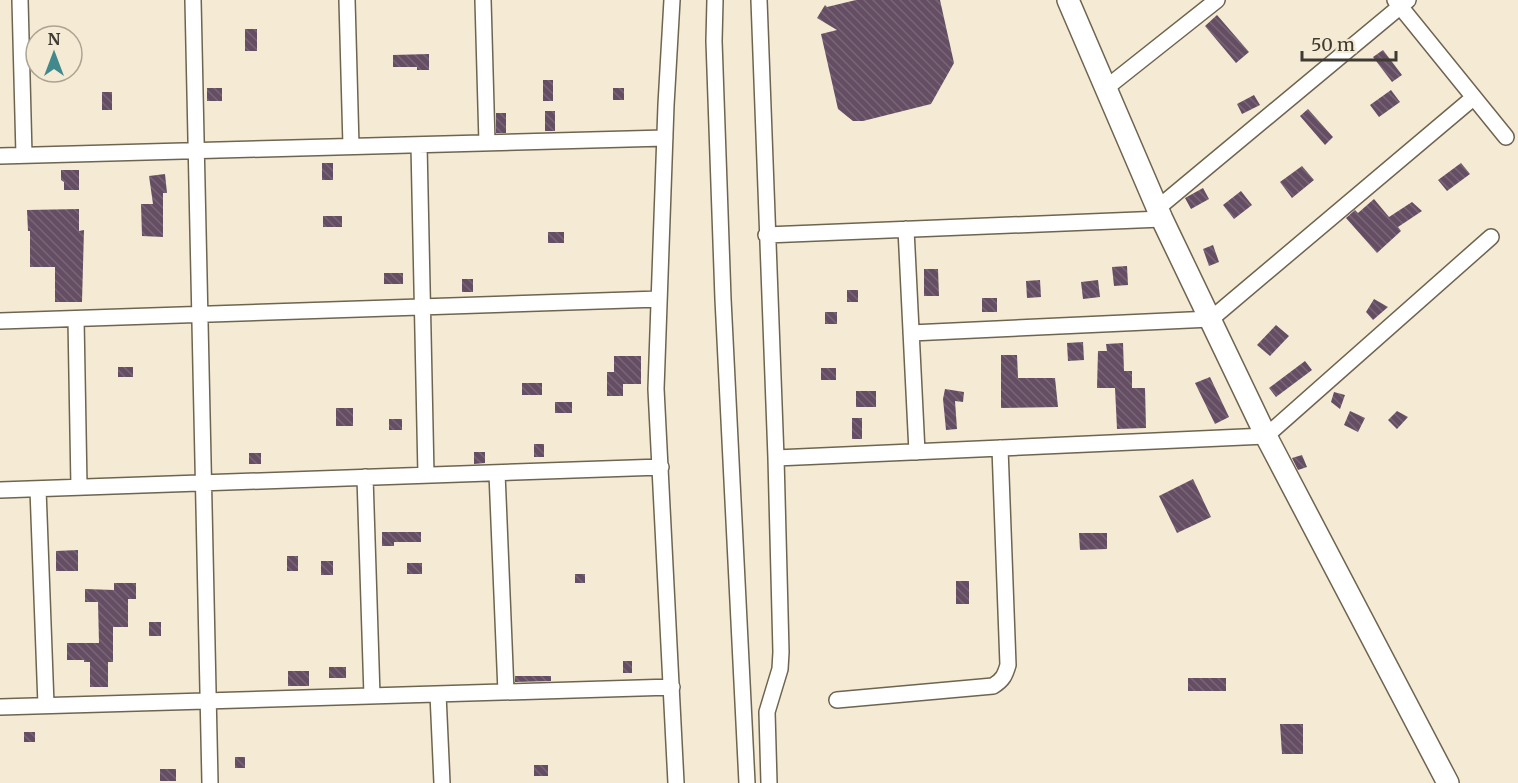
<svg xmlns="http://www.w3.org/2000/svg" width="1518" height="783" font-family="Merriweather,serif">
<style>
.building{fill:url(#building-back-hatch)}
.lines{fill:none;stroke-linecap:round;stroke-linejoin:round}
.street-casing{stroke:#6e6450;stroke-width:18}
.secondary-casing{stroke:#6e6450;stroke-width:24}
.street{stroke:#fff;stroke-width:15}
.secondary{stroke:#fff;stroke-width:21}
</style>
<defs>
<pattern id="building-back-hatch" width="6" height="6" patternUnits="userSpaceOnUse" patternTransform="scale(1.5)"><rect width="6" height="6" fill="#654e64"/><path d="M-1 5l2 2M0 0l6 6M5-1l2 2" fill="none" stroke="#786677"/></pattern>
</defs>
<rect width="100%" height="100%" fill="#f5ead3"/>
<path class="building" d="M856,0H940L954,63L931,104L863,121H853L838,109L821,34L837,30L817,18L825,5L827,7Z
M1217,15L1249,52L1236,63L1205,26Z
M245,29H257V51H245Z
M1383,50L1402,75L1392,82L1373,57Z
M429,54V70H417V67H393V55Z
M543,80H553V101H543Z
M207,88H222V101H207Z
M613,88H624V100H613Z
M1391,90L1400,102L1379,117L1370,105Z
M102,92H112V110H102Z
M1254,95L1260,105L1242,114L1237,104Z
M1308,109L1333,137L1325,145L1300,116Z
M545,111H555V131H545Z
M496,113H506V133H496Z
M322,163H333V180H322Z
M1461,163L1470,174L1447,191L1438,180Z
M1302,166L1314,180L1292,198L1280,182Z
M61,170H79V190H64V182L61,180Z
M165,174L167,193H163V237L142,236L141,204H153L149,176Z
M1203,188L1209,199L1191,209L1185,198Z
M1241,191L1252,205L1234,219L1223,205Z
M1374,199L1389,217L1412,202L1422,211L1398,227L1401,231L1377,253L1346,218L1355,210L1358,213Z
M79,209V231L84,230L82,302H55V267H30V231H28L27,210Z
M323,216H342V227H323Z
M548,232H564V243H548Z
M1213,245L1219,262L1209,266L1203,249Z
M1127,266L1128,285L1114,286L1112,267Z
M924,269H938L939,296H924Z
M384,273H403V284H384Z
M462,279H473V292H462Z
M1040,280L1041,297L1027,298L1026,281Z
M1098,280L1100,297L1083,299L1081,282Z
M847,290H858V302H847Z
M982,298H997V312H982Z
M1374,299L1388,307L1373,320L1366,312Z
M825,312H837V324H825Z
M1276,325L1289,336L1270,356L1257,345Z
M1083,342L1084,360L1068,361L1067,343Z
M1123,343L1124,371H1132V388H1145L1146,428L1117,429L1115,388H1097L1098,351H1107L1106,344Z
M1001,355H1017L1018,378H1055L1058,407L1001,408Z
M614,356H641V384H623V396H607V372H614Z
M1305,361L1312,370L1276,397L1269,388Z
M118,367H133V377H118Z
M821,368H836V380H821Z
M1210,377L1229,417L1215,424L1195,383Z
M522,383H542V395H522Z
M945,389L964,392L963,402L955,401L957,429L946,430L943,399Z
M856,391H876V407H856Z
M1334,392L1345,395L1340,409L1331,402Z
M555,402H572V413H555Z
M336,408H353V426H336Z
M1350,411L1365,418L1358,432L1344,425Z
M1397,411L1408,417L1397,429L1388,420Z
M852,418H862V439H852Z
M389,419H402V430H389Z
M534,444H544V457H534Z
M474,452H485V463L474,464Z
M249,453H261V464H249Z
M1302,455L1307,467L1298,470L1292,458Z
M1193,479L1211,517L1177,533L1159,496Z
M382,532H421V542H394V546H382Z
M1079,533H1107V549L1080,550Z
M78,550V571H56V551Z
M287,556H298V571H287Z
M321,561H333V575H321Z
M407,563H422V574H407Z
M575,574H585V583H575Z
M956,581H969V604H956Z
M114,583H136V599H128V627H113V662H108V687H90V662H84V660H67V643H99L98,602H85V589L114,590Z
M149,622H161V636H149Z
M623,661H632V673H623Z
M329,667H346V678H329Z
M288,671H309V686H288Z
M515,676H551V681L515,682Z
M1188,678H1226V691H1188Z
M1280,724H1303V754H1282Z
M24,732H35V742H24Z
M235,757H245V768H235Z
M534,765H548V776H534Z
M160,769H176V781H160Z"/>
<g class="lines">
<g class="street-casing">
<path id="street" d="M20,0L24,155
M193,0L210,783
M347,0L351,146
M483,0L487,143
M672,0L666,105L656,389L676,783
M715,0L714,41L723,299L747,783
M759,0L776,458L781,652L780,669L767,712L769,783
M1395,0L1506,137
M1106,88L1217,0
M419,145L426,475
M0,156L665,138
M1159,207L1408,0
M906,229L917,452
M766,235L1162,219
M76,319L79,487
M0,321L659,299
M911,333L1211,319L1473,98
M776,458L1266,436L1491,237
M497,473L506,692
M365,477L372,696
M38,489L46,705
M0,490L661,467
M438,694L442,783
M837,700L993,686C1003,680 1005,675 1008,665L1000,448
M0,707L672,687"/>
</g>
<g class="secondary-casing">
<path id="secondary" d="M1068,0L1162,219L1266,436L1448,783"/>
</g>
<use href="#street" class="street"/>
<use href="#secondary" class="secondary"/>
</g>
<g transform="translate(54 54)"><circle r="28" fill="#f5ead3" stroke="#aca493" stroke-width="1.5"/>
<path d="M0-4.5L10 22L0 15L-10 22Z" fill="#41898c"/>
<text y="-9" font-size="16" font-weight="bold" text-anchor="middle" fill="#3f3b32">N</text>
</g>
<path d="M1302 51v9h94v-9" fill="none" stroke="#3f3b32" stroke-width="3"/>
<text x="1311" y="51" font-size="18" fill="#3f3b32" stroke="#f5ead3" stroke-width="4.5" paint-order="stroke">50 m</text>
</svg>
